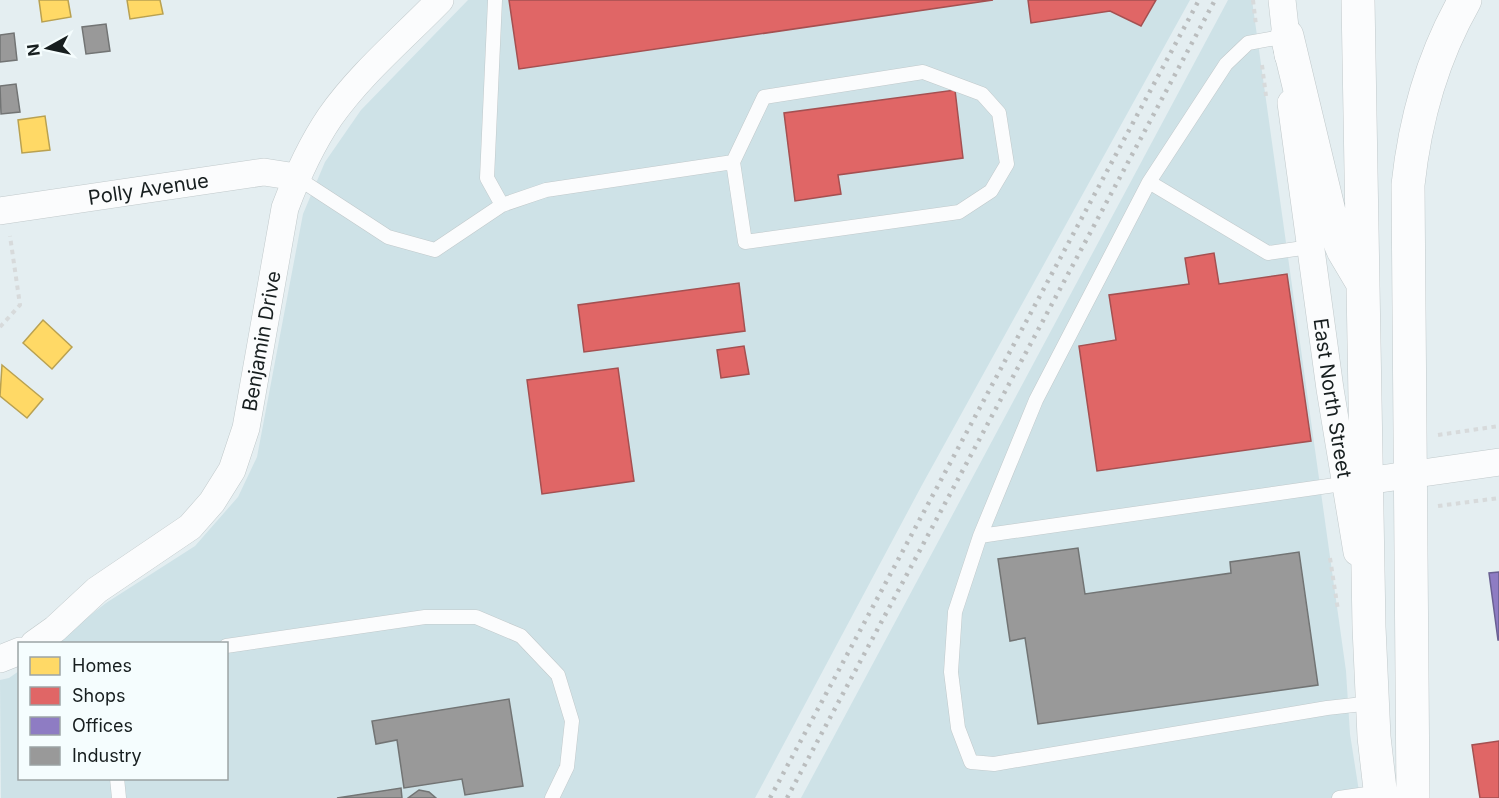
<svg xmlns="http://www.w3.org/2000/svg" width="1499" height="798" font-family="Inter,sans-serif">
<style>
.built{fill:#cee2e7}
.homes{fill:#ffd966;stroke:#b9a151;stroke-width:1.5}
.shops{fill:#e06666;stroke:#a45051;stroke-width:1.5}
.offices{fill:#8e7cc3;stroke:#6a6092;stroke-width:1.5}
.industry{fill:#999;stroke:#727474;stroke-width:1.5}
.lines{fill:none;stroke-linecap:round;stroke-linejoin:round}
.service-casing{stroke:#c1c9cb;stroke-width:15}
.minor-casing{stroke:#c1c9cb;stroke-width:28}
.primary-casing{stroke:#c1c9cb;stroke-width:34}
.path{stroke:#d7dadb;stroke-width:4;stroke-dasharray:4.5 4.5;stroke-linecap:butt}
.service{stroke:#fbfcfd;stroke-width:14}
.minor{stroke:#fbfcfd;stroke-width:27}
.primary{stroke:#fbfcfd;stroke-width:33}
.rail{stroke:#babdbe;stroke-width:4.5;stroke-dasharray:3 6;stroke-linecap:butt}
.labels{text-anchor:middle;stroke-width:6;stroke-linejoin:round;paint-order:stroke}
.street-label{font-size:20px;fill:#171e1f;stroke:#f5fdfe}
</style>
<rect width="100%" height="100%" fill="#e4eef1"/>
<path class="built" d="M468,0H1190L922,485L755,798H1L0,680L9,678L19,671L20,778H226V644L54,643L106,603L195,546L238,497L257,457L303,214L325,162L361,110Z
M1228,0H1252L1346,671L1350,734L1360,798H801Z"/>
<path class="homes" d="M39,0H68L71,17L42,22Z
M127,0H160L163,14L130,19Z
M45,116L50,150L22,153L18,120Z
M43,320L72,347L52,369L23,343Z
M2,365L43,399L27,418L0,396Z"/>
<path class="shops" d="M509,0H993L519,69Z
M1028,0H1156L1141,26L1110,11L1031,23Z
M955,90L963,158L838,175L841,194L795,201L784,113Z
M1214,253L1219,284L1287,274L1311,441L1097,471L1079,346L1116,340L1109,295L1189,284L1185,258Z
M739,283L745,331L584,352L578,305Z
M744,346L749,374L721,378L717,350Z
M618,368L634,481L542,494L527,380Z
M1499,741V798H1480L1472,745Z"/>
<path class="offices" d="M1499,572V640H1498L1489,573Z"/>
<path class="industry" d="M106,24L110,51L86,54L82,27Z
M14,33L17,60L0,62V35Z
M16,84L20,112L1,114L0,86Z
M1078,548L1085,594L1231,573L1230,562L1299,552L1318,685L1038,724L1025,638L1010,641L998,559Z
M509,699L523,786L465,795L462,779L404,788L397,740L376,744L372,721Z
M401,788L402,798H337Z
M419,790L429,792L436,798H408Z"/>
<g class="lines">
<g class="service-casing">
<path id="service" d="M495,0L487,178L502,205
M1287,36L1248,43L1226,64L1149,182L1036,400L980,536L955,612L951,672L958,728L971,762L994,764L1327,708L1372,703
M296,177L388,237L435,250L502,205L546,190L733,162L764,97L923,72L982,94L999,113L1007,164L991,191L959,212L745,242L733,162
M1149,182L1268,253L1310,247
M980,536L1349,483
M226,646L425,617H476L521,636L558,675L572,721L567,767L552,798
M117,778L119,798
M1339,798L1380,792"/>
</g>
<g class="minor-casing">
<g id="minor">
<path d="M1282,0L1288,55"/>
<path id="s1" d="M1291,103L1330,389L1357,552"/>
<path id="s2" d="M0,211L264,172L296,177"/>
<path d="M1366,481L1499,462"/>
<path id="s3" d="M34,644L55,629L97,590L190,527L212,502L232,470L246,428L285,208C297,176 311,145 330,117C360,74 403,38 440,0"/>
<path d="M0,659L20,651"/>
</g>
</g>
<g class="primary-casing">
<path id="primary" d="M1358,0L1369,627L1374,737L1381,798
M1287,36L1332,224L1343,250L1362,282
M1413,798L1408,185C1415,119 1432,58 1465,0"/>
</g>
<path class="path" d="M1253,0L1256,25
M1262,65L1266,96
M0,327L20,305L10,236
M1438,435L1499,426
M1438,506L1499,498
M1330,558L1338,610"/>
<use href="#service" class="service"/>
<use href="#minor" class="minor"/>
<use href="#primary" class="primary"/>
<path class="rail" d="M770,798L1199,0
M787,798L1215,0"/>
</g>
<g class="labels">
<g class="street-label">
<text dy="7" stroke="none"><textPath href="#s2" startOffset="150">Polly Avenue</textPath></text>
<text dy="7" stroke="none"><textPath href="#s3" startOffset="399">Benjamin Drive</textPath></text>
<text dy="7" stroke="none"><textPath href="#s1" startOffset="298">East North Street</textPath></text>
</g>
</g>
<rect x="18" y="642" width="210" height="138" fill="#f5fdfe" stroke="#9ca4a5" stroke-width="1.5"/>
<rect x="30" y="657" width="30" height="18" fill="#ffd966" stroke="#9ca4a5" stroke-width="1.5"/>
<text x="72" y="672" font-size="18" fill="#171e1f">Homes</text>
<rect x="30" y="687" width="30" height="18" fill="#e06666" stroke="#9ca4a5" stroke-width="1.5"/>
<text x="72" y="702" font-size="18" fill="#171e1f">Shops</text>
<rect x="30" y="717" width="30" height="18" fill="#8e7cc3" stroke="#9ca4a5" stroke-width="1.5"/>
<text x="72" y="732" font-size="18" fill="#171e1f">Offices</text>
<rect x="30" y="747" width="30" height="18" fill="#999999" stroke="#9ca4a5" stroke-width="1.5"/>
<text x="72" y="762" font-size="18" fill="#171e1f">Industry</text>
<g transform="translate(48 48) rotate(262)" stroke="#f5fdfe" stroke-width="4.5" paint-order="stroke">
<path d="M0-4.5L10 22L0 15L-10 22Z" fill="#171e1f"/>
<text y="-9" font-size="16" font-weight="bold" text-anchor="middle" fill="#171e1f">N</text>
</g>
</svg>
